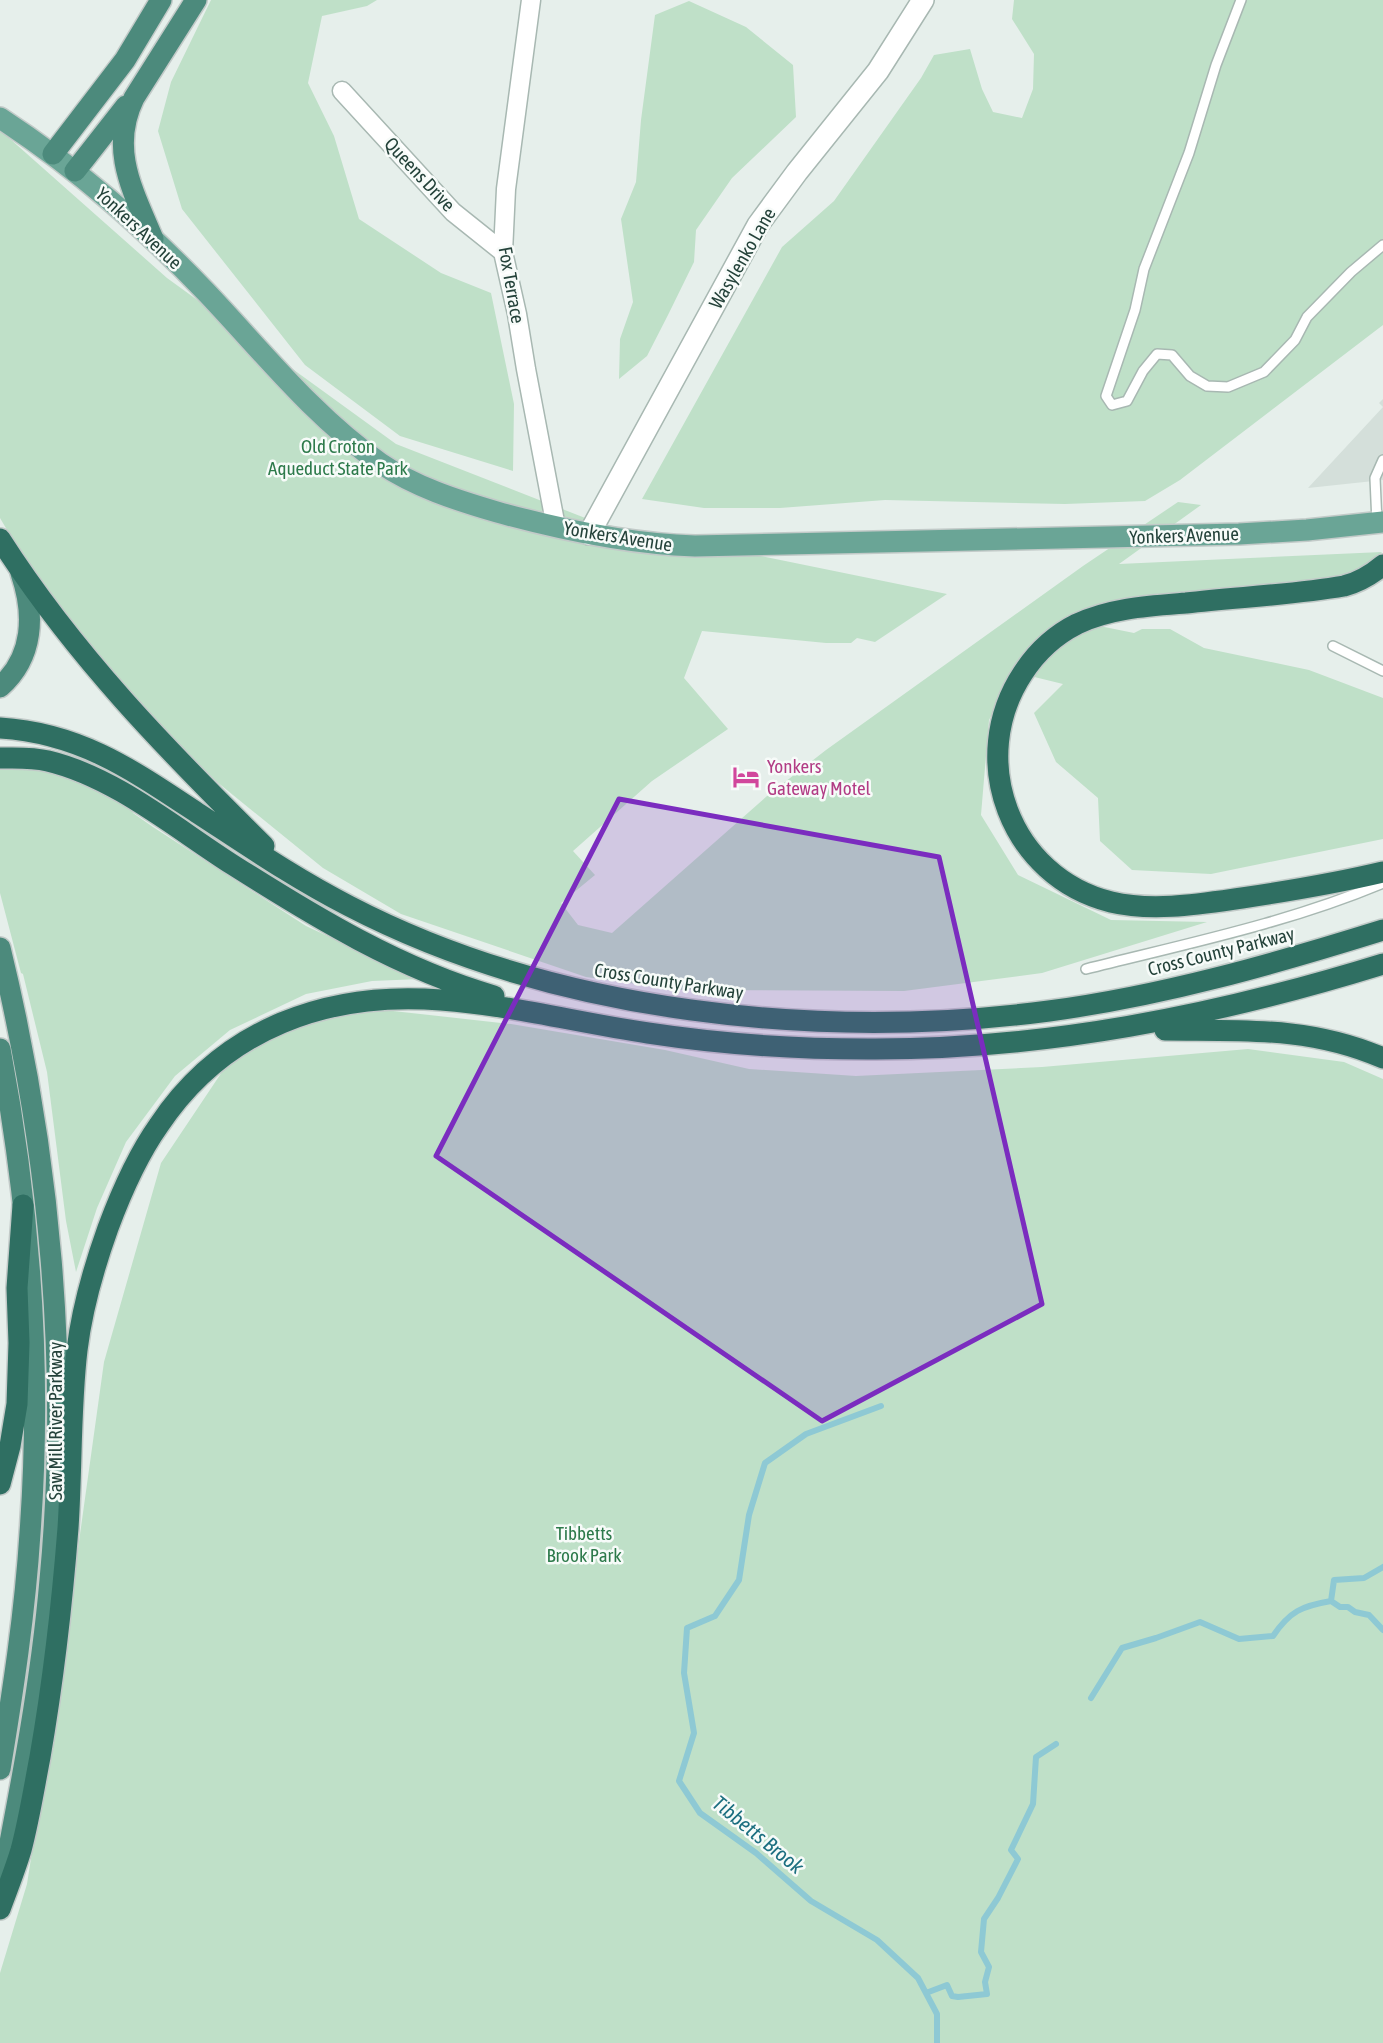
<svg xmlns="http://www.w3.org/2000/svg" width="1383" height="2043" font-family="'Asap Condensed',sans-serif">
<style>
.built{fill:#d4dfda}
.green{fill:#bfe0c8}
.lines{fill:none;stroke-linecap:round;stroke-linejoin:round}
.stream{stroke:#8ec9d4;stroke-width:6}
.service-casing{stroke:#a8b8b2;stroke-width:12}
.minor-casing{stroke:#a8b8b2;stroke-width:21}
.tertiary-casing{stroke:#a8b8b2;stroke-width:24}
.primary-casing{stroke:#c2cac8;stroke-width:24}
.trunk-casing{stroke:#c2cac8;stroke-width:24}
.motorway-casing{stroke:#c2cac8;stroke-width:24}
.service{stroke:#fff;stroke-width:9}
.minor{stroke:#fff;stroke-width:18}
.tertiary{stroke:#fff;stroke-width:21}
.primary{stroke:#6aa596;stroke-width:21}
.trunk{stroke:#4c8a7c;stroke-width:21}
.motorway{stroke:#2f6f62;stroke-width:21}
.marked{fill:#7b2cbf;fill-opacity:0.2;stroke:#7b2cbf;stroke-width:5;stroke-linejoin:round}
.labels{text-anchor:middle;stroke-width:5;stroke-linejoin:round;paint-order:stroke}
.street-label{font-size:19px;fill:#24423a;stroke:#f7fbf9}
.park-label{font-size:19px;fill:#2d7a4b;stroke:#f7fbf9}
.hotel-label{font-size:19px;fill:#b23c85;stroke:#f7fbf9;text-anchor:start}
.water-label{font-size:21px;font-style:italic;fill:#1c6f80;stroke:#f7fbf9}
</style>
<rect width="100%" height="100%" fill="#e6efeb"/>
<path class="built" d="M1383,399V480L1308,488L1383,407L1379,403Z"/>
<path class="green" d="M211,0H377L367,6L322,16L308,83L334,136L359,219L441,273L491,293L514,404L513,471L400,436L305,365L182,209L158,131L171,82Z
M1014,0H1383V325L1180,480L1145,501L1065,504L885,500L780,508H704L642,499L782,247L834,201L921,78L934,55L970,49L982,89L993,112L1022,118L1033,89L1034,54L1012,19Z
M689,1L746,27L793,65L796,117L732,178L696,230L694,262L668,315L647,356L619,379L620,339L633,302L621,219L636,182L641,120L655,15Z
M0,130L167,278L396,444L598,523L947,594L875,642L857,638L851,643H826L702,631L684,678L728,729L652,781L573,851L595,875L561,903L578,925L612,933L767,796L826,750L1083,566L1178,502L1201,505L1119,564L1382,552L1366,570L1351,578L1075,621L1134,633L1142,629H1170L1204,648L1309,670L1383,698V839L1211,874L1132,870L1100,841L1098,798L1056,762L1034,713L1063,684L1014,672L989,720L981,815L1018,875L1111,920L1207,922L1042,973L904,991L681,990L586,977L401,914L323,868L217,782L108,673L23,557L0,518Z
M0,764L40,768L90,782L119,803L131,808L133,813L153,827L306,926L420,979L372,981L306,994L230,1030L175,1076L126,1142L97,1208L76,1272L66,1221L47,1072L23,974L21,973L0,893Z
M384,1010L511,1024L665,1050L749,1069L856,1076L1042,1067L1248,1049L1344,1062L1383,1079V2043H0V1973L27,1884L65,1642L104,1362L161,1163L234,1054L329,1016Z"/>
<g class="lines">
<path class="stream" d="M881,1406L806,1434L765,1463L749,1515L739,1580L715,1616L687,1628L684,1673L694,1733L679,1781L700,1813L756,1853L811,1901L877,1940L918,1978L937,2014V2043
M1331,1601L1340,1607H1348L1355,1612L1369,1615L1383,1630
M1091,1698L1122,1648L1156,1638L1200,1622L1239,1639L1273,1636C1290,1611 1302,1606 1331,1601L1334,1580L1364,1578L1383,1567
M926,1993L947,1985L952,1996L958,1997L987,1994L985,1982L989,1967L981,1952L984,1919L998,1898L1018,1859L1011,1850L1033,1804L1036,1757L1056,1744"/>
<g class="service-casing">
<path id="service" d="M1241,0L1216,65L1189,153L1144,269L1135,310L1106,396L1112,405L1127,401L1143,371L1157,354L1172,355L1190,376L1207,386L1228,387L1264,372L1295,340L1307,317L1351,272L1383,245
M1377,523L1375,478L1383,460
M1333,646L1383,671
M1086,969C1185,944 1288,923 1383,883"/>
</g>
<g class="minor-casing">
<path id="minor" d="M531,0L506,189L503,252L517,314L526,369L556,527
M342,91L453,212L503,252"/>
</g>
<g class="tertiary-casing">
<path id="tertiary" d="M589,534L758,225L797,172L878,71L923,0"/>
</g>
<g class="primary-casing">
<path id="primary" d="M0,118C78,169 142,225 206,292C262,351 313,416 380,463C415,487 456,500 497,512C562,530 628,544 695,546L1239,534L1307,530L1383,522"/>
</g>
<g class="trunk-casing">
<path id="trunk" d="M53,154L125,60L161,0
M75,171L126,106
M153,239C133,191 109,149 134,98L196,0
M0,687C34,657 35,614 21,573
M0,948C50,1153 70,1369 50,1580C41,1684 21,1786 1,1889
M0,1049C30,1208 42,1371 30,1533C25,1613 13,1691 0,1769"/>
</g>
<g class="motorway-casing">
<path id="motorway" d="M0,539C74,655 167,750 264,846
M1383,565C1371,575 1360,582 1344,586C1292,595 1238,597 1186,603C1149,606 1111,608 1077,624C1055,635 1036,653 1023,673C966,759 1010,877 1111,902C1153,912 1200,904 1242,898C1289,891 1337,883 1383,872
M0,728C81,733 134,771 199,814C248,846 296,879 349,906C555,1013 820,1041 1049,1011C1162,996 1274,964 1383,930
M0,758C16,758 32,757 48,761C115,777 175,828 233,865C315,917 400,969 494,996
M1165,1030C1242,1031 1310,1026 1383,1058
M0,1484L10,1446L17,1404L19,1343L17,1288L23,1205
M0,1909C7,1890 15,1870 21,1850C29,1820 34,1788 40,1757C53,1682 62,1605 68,1528C72,1469 70,1409 77,1350C82,1309 94,1267 108,1228C121,1193 137,1156 159,1125C224,1028 328,991 441,1000C511,1005 579,1023 648,1033C720,1044 795,1049 868,1049C1044,1050 1215,1016 1383,964"/>
</g>
<use href="#service" class="service"/>
<use href="#minor" class="minor"/>
<use href="#tertiary" class="tertiary"/>
<use href="#primary" class="primary"/>
<use href="#trunk" class="trunk"/>
<use href="#motorway" class="motorway"/>
</g>
<path class="marked" d="M619,799L939,857L1042,1304L822,1421L436,1156Z"/>
<defs>
<g id="hotel-bare" transform="scale(2.1)"><path d="M-6-4.5h1.5V1H6V5H4.5V3h-9V5H-6ZM-4 0a1.8 1.8 0 1 1 3.6 0ZM.5 0V-2.5h3Q6-2.5 6 0Z" fill="#d1479c" stroke="#f7fbf9" stroke-width="2.5" paint-order="stroke"/></g>
</defs>
<g fill-rule="evenodd">
<use href="#hotel-bare" x="746" y="777"/>
</g>
<g class="labels">
<g class="street-label">
<text transform="translate(420 174) rotate(47)" y="7">Queens Drive</text>
<text transform="translate(139 228) rotate(43)" y="7">Yonkers Avenue</text>
<text transform="translate(742 258) rotate(-60)" y="7">Wasylenko Lane</text>
<text transform="translate(512 285) rotate(80)" y="7">Fox Terrace</text>
<text transform="translate(1184 535) rotate(-2)" y="7">Yonkers Avenue</text>
<text transform="translate(618 536) rotate(9)" y="7">Yonkers Avenue</text>
<text transform="translate(1221 951) rotate(-14)" y="7">Cross County Parkway</text>
<text transform="translate(669 981) rotate(9)" y="7">Cross County Parkway</text>
<text transform="translate(55 1421) rotate(-90)" y="7">Saw Mill River Parkway</text>
</g>
<g class="park-label">
<text x="338" y="453">Old Croton<tspan x="338" dy="22">Aqueduct State Park</tspan></text>
<text x="584" y="1540">Tibbetts<tspan x="584" dy="22">Brook Park</tspan></text>
</g>
<g class="hotel-label">
<text x="767" y="773">Yonkers<tspan x="767" dy="22">Gateway Motel</tspan></text>
</g>
<g class="water-label">
<text transform="translate(758 1835) rotate(39)" y="7">Tibbetts Brook</text>
</g>
</g>
</svg>
